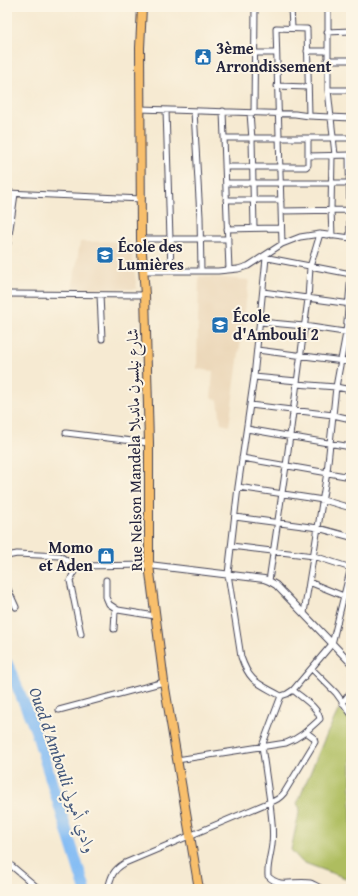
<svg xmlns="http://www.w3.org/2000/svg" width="358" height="896" font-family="'Gentium Book Plus',Amiri,serif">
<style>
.built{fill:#ecd8ba}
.green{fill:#aebd5f;stroke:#68704d}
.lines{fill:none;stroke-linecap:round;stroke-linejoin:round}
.river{stroke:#83bcf4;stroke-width:11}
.minor-casing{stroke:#424052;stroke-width:7}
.tertiary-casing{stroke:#424052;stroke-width:8}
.primary-casing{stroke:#424052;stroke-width:10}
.minor{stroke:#fff;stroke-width:5}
.tertiary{stroke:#fff;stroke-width:6}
.primary{stroke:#f8bf6c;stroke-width:8}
.labels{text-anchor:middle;stroke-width:4;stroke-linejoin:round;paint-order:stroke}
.poi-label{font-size:16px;font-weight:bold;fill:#22223b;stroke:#fcf5e5;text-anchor:start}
.street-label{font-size:16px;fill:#22223b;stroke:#fcf5e5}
.water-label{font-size:17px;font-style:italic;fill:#44587c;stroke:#fcf5e5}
</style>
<rect width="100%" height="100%" fill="#fcf5e5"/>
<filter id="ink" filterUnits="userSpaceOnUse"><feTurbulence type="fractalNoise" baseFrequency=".025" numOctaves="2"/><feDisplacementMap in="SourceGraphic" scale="8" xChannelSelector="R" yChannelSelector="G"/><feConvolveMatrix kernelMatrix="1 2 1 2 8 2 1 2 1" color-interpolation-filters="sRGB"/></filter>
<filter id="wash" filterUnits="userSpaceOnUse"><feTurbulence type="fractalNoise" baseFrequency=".012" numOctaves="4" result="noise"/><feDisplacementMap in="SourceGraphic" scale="16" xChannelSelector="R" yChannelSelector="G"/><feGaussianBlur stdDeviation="0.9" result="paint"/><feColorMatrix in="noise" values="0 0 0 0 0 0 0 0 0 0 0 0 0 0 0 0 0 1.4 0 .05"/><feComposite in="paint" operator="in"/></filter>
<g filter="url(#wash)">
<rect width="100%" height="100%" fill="#f6ead2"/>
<path class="built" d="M130,241L137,289L78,290L73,286L80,242Z
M199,276L249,280L229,426L221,424L218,400L211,398L213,371L197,369Z"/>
<path class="green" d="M339,709L351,719V880L302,862L291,850L300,808L297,804L324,740Z"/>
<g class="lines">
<path class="river" d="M7,663L35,729L85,889"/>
</g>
</g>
<g filter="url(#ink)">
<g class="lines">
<g class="minor-casing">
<path id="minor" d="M291,7L292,28
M328,7V90L335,155
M327,32L351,31
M307,51H327
M254,53H276
M327,60H351
M277,86L308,87
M328,90H351
M140,109L295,114L309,116L351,118
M166,110L171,271
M194,111L200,217L201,271
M223,111L229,270
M250,113L252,139L254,228
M254,113L255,7
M224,138H351
M349,155L350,238
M308,156L351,155
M225,167H306L308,165V138
M226,183H351
M7,193L142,199
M226,200H281
M281,211L351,210
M227,229L281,228
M332,236L331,210L332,156
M141,239H228
M282,244L276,28L307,29L309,116
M7,249L15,194
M263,257L351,274
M266,258L254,377L238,487L228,574L241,657C250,683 258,683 281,696L287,694L293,690L332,644L351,567
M144,271H218L238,269L248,266L282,244L300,237L320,234L351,238
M263,292L351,304
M7,294L145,295
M100,295L102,339
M260,322L304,326L351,333
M257,350L351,362
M254,377L297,381
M296,384L336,387L351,390
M250,405L333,415L351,419
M247,429L351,447
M66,433L149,443
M242,458L351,477
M238,487L323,500L351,508
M235,517L318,528L351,537
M231,546L314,556L351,568
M7,556L17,554L60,556L76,567
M106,580V597L109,604L118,610L155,616
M269,581L286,466L308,299L310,267L320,234
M309,582L351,599
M7,587L16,607
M304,613L327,472L336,387L346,333L351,273
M114,629L115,612L118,610
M81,634L70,581L76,567L81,566L149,565
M312,669L336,693L351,714
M342,703L351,692
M59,710L164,682
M306,732L314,738L315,742L284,793C280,798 276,801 270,802C271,816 274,830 272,844C271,855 267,865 268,876C280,889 295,880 310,883C314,884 318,887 322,889
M177,760L286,743C300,738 309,729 320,719C318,707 302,698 293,690
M7,862L39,889
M108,889C111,876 113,870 125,863L270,802L262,746L281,696"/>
</g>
<g class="tertiary-casing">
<path id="tertiary" d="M149,565L264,579L269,581L276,585L351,663"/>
</g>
<g class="primary-casing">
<path id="primary" d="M142,7L140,48L141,239L145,295L149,443V565L164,682L199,889"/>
</g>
<use href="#minor" class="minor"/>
<use href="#tertiary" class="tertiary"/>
<use href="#primary" class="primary"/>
</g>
</g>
<defs>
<g id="civic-square" transform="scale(0.9)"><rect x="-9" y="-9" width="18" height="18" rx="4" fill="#1f6fb2" stroke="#fcf5e5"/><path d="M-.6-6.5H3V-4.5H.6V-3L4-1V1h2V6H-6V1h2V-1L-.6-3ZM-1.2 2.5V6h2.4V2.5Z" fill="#fff"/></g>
<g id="school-square" transform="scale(0.9)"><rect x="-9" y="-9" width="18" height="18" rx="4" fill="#1f6fb2" stroke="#fcf5e5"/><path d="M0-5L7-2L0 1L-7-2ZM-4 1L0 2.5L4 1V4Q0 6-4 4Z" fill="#fff"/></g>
<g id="shop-square" transform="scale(0.9)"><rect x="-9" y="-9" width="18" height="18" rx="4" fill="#1f6fb2" stroke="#fcf5e5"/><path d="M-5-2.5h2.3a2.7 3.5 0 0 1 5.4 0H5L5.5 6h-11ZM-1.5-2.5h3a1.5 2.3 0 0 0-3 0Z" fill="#fff"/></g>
</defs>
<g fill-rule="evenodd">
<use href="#civic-square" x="203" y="57"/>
<use href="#school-square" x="105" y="255"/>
<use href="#school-square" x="220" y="325"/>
<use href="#shop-square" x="106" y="556"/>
</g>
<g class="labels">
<g class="poi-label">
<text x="216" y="54">3ème<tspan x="216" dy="18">Arrondissement</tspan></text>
<text x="118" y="252">École des<tspan x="118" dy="18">Lumières</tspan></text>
<text x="233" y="322">École<tspan x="233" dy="18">d'Ambouli 2</tspan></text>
<text x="93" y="553" text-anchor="end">Momo<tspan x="93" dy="18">et Aden</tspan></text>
</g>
<g class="street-label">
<text transform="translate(134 450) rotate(-91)" y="6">Rue Nelson Mandela شارع نيلسون مانديلا</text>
</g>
<g class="water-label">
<text transform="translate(63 770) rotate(71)" y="6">Oued d'Ambouli وادي أمبولي</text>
</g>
</g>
<rect width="358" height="896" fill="none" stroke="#fcf5e5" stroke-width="24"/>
</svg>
